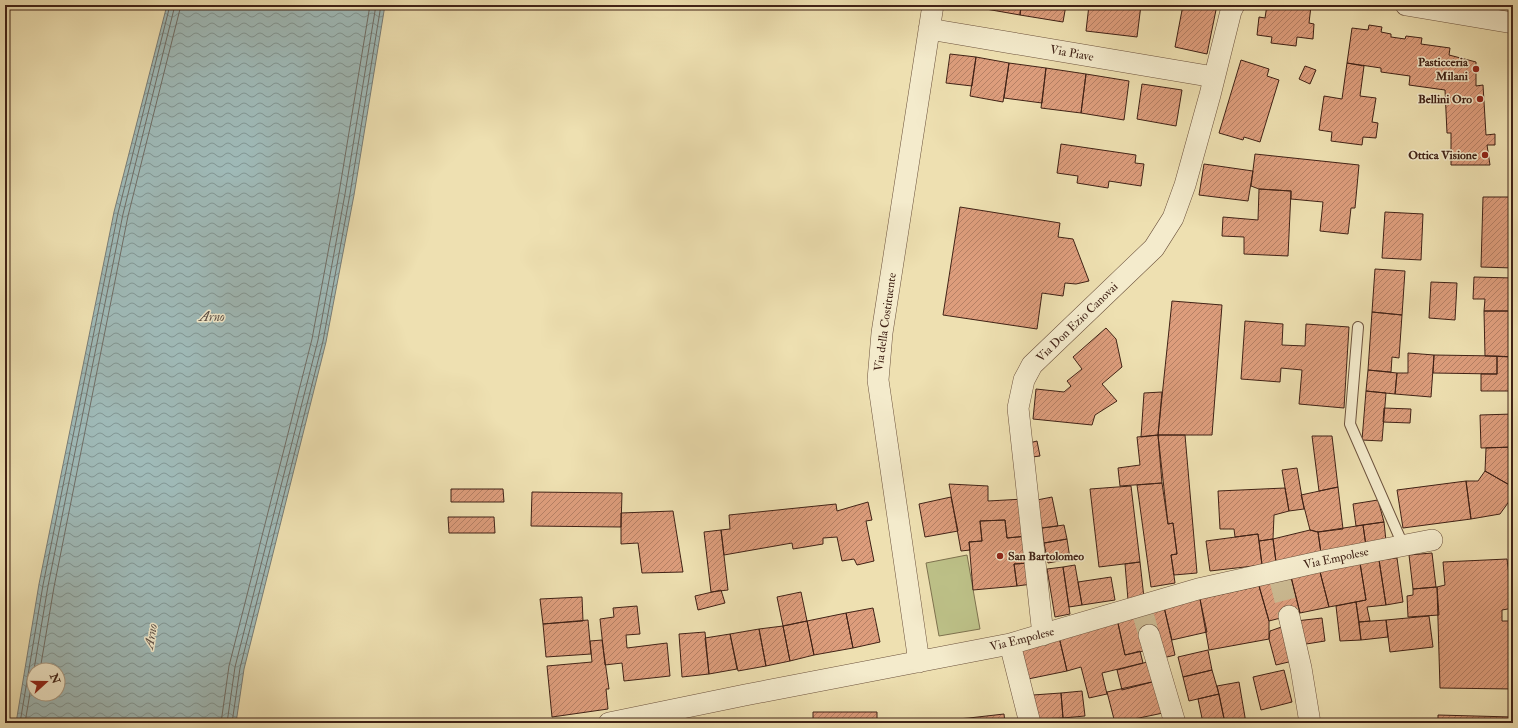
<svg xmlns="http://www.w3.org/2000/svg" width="1518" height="728" font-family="'IM FELL Double Pica',serif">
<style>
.garden{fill:#bdc188;stroke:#7e724f}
.water{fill:url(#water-waves);stroke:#797d77;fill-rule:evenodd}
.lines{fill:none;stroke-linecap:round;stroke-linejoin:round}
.shore{stroke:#706e67;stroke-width:1}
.building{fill:url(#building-hatch);stroke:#402216}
.minor-tunnel{stroke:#cbba92;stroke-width:21;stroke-dasharray:21 10;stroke-linecap:butt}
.service-casing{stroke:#6c523d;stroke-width:12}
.minor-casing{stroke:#6c523d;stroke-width:22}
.service{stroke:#f4ebcc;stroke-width:10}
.minor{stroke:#f4ebcc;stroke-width:21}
.poi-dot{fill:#8f2418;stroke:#f4ebcc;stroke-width:1.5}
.labels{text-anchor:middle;stroke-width:3;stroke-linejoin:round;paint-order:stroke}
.street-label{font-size:12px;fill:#402216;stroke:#f4ebcc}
.poi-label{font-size:12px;font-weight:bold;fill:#402216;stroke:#f4ebcc;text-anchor:end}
.water-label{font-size:13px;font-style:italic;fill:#5c5047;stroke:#f4ebcc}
</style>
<defs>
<pattern id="water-waves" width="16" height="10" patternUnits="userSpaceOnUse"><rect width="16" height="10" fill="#9fbab8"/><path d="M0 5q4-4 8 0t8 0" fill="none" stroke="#839795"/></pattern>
<pattern id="building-hatch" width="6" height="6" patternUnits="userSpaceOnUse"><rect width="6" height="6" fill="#dd9d7c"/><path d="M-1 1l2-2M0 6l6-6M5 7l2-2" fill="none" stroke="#b58065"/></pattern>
</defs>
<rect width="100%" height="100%" fill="#eee0b1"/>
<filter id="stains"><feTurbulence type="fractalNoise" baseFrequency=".005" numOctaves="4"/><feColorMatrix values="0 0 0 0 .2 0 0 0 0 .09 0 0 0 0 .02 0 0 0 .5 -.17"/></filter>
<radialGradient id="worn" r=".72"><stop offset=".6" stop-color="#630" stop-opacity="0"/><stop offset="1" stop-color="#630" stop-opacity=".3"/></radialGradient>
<path class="garden" d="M967,555L980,629L939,636L926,563Z"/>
<path class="water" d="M167,5H385L354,195L326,342L244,669L236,723H16L39,584L114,212ZM34,670H58V694H34Z"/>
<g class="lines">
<path class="shore" d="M40,670L54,587L128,216L181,5
M20,723L43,585L118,213L170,5
M25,723L48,586L123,214L175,5
M221,723L229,666L312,339L339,193L370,5
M227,723L235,667L318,340L345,194L376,5
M232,723L240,668L323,341L350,194L381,5"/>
</g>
<path class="building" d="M963,5H1021L1020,15Z
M1021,5H1066L1063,22L1020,15Z
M1089,5H1141L1137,37L1086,31Z
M1183,5H1217L1207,54L1175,47Z
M1267,5L1311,6L1309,23L1314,24L1313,39L1297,37L1296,46L1271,43L1272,37L1257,35L1259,17L1265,18Z
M1369,25L1382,27L1381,32L1391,34V37L1405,39L1406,36L1422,38L1421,44L1450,48L1449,55L1476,62V86L1483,85L1486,135L1495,134V145H1487L1490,165H1451V133H1447L1445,90L1409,85L1410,76L1381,72V68L1347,63L1352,28L1368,30Z
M950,54L976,57L972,86L946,83Z
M976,57L1009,63L1003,102L970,96Z
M1241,60L1269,69L1267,76L1279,80L1260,142L1244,137L1243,140L1219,133Z
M1009,63L1046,68L1042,103L1004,98Z
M1347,63L1364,66L1360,96L1376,98L1372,122L1378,123L1376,138L1363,137L1362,145L1331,141L1332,132L1319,130L1324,96L1342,99Z
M1305,66L1316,70L1310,84L1299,79Z
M1046,68L1086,74L1081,113L1041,108Z
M1086,74L1129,81L1124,120L1081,113Z
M1142,84L1182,90L1176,126L1137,119Z
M1061,144L1136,155L1135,163L1144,164L1141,186L1109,181L1108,188L1077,183L1078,176L1057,173Z
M1255,154L1359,165L1355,208H1351L1348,234L1320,231L1323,202L1291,199V191L1259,189L1251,186Z
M1204,164L1253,171L1248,201L1199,195Z
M1259,189L1291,191L1288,256L1244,254V237L1222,236L1223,217L1258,220Z
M1483,197H1513V268L1481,267Z
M960,207L1060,223L1058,237L1073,239L1089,281L1076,284L1065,283L1063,296L1042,293L1037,329L943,315Z
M1385,212L1423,214L1421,260L1382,258Z
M1375,269L1405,271L1402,315L1372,312Z
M1474,277L1513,278V311H1484L1485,299H1473Z
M1431,282L1457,283L1455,320L1429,318Z
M1172,301L1222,305L1212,435H1158Z
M1484,311H1513V357L1485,356Z
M1372,312L1402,315L1399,358L1392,357L1391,372L1368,370Z
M1245,321L1283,324L1282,345L1305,346L1306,324L1349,327L1344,408L1299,404L1302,370L1281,368L1280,382L1241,379Z
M1106,328L1116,339L1122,367L1102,384L1117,401L1095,415L1092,425L1033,419L1036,389L1064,392L1071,386L1067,381L1082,369L1073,357Z
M1408,353L1434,355L1431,397L1395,394L1397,373H1408Z
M1434,355L1497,356V374L1433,373Z
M1497,356L1513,357V391H1481V374H1497Z
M1368,370L1397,373L1395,394L1366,391Z
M1366,391L1386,393L1382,441L1362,440Z
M1162,392L1158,435L1141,437L1144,393Z
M1384,408L1411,409L1410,423L1383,422Z
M1513,414V447L1481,448L1480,415Z
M1158,435L1162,483L1120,486L1118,468L1140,465L1137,437Z
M1158,435H1185L1197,573L1174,575L1171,555L1177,554L1173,523L1168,524Z
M1312,436H1332L1338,487L1319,491Z
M1037,441L1040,456L1032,457L1029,443Z
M1513,447V487L1485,471L1486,448Z
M1297,468L1304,509L1289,511L1282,470Z
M1485,471L1513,487V496L1500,514L1471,519L1466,481H1478Z
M1466,481L1471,519L1403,528L1397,490Z
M1162,483L1168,524L1173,523L1177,554L1171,555L1175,583L1151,587L1137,485Z
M949,484L988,486V501L1024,499L1028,536L1007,538L1005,520L980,521L982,541L969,542L970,550L961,551Z
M1131,486L1140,562L1099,567L1090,489Z
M1338,487L1343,529L1318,532L1310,530L1301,495Z
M1285,488L1289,511L1274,515L1273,539L1259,541L1258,534L1235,537L1234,529H1220L1218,491Z
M451,489H503L504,502H451Z
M532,492L622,493L621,527L531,526Z
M951,497L958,531L925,537L919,504Z
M1052,497L1058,526L1042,528L1037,500Z
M1378,500L1384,522L1356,526L1353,504Z
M868,502L872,520L866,521L874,561L857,565L854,559L842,561L837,537L823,538V544L793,549L792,543L724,555L721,530L730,529L729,515L836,504L837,511Z
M673,511L683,572L642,573L638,543L621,544V513Z
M448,517H494L495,533H449Z
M1005,520L1007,538L1028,536L1030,563L1014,564L1017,586L973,590L969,542L982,541L980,521Z
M1384,522L1386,541L1366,546L1363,525Z
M1064,525L1067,539L1044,543L1042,528Z
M1363,525L1366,546L1321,553L1318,532Z
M721,530L728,590L711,592L704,532Z
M1310,530L1318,532L1321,553L1276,562L1273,539Z
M1258,534L1262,565L1210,571L1206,541Z
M1067,539L1070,559L1048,563L1044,543Z
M1273,539L1276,562L1262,565L1259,541Z
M1432,553L1436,587L1413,589L1409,555Z
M1397,558L1403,602L1386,605L1379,560Z
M1507,559L1513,608L1502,610V621H1513V689L1440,688L1437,587L1445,585L1443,562Z
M1379,560L1386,605L1367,607L1370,621L1359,622L1356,602L1366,600L1360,563Z
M1140,562L1144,598L1128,600L1125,564Z
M1030,563L1032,584L1017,586L1014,564Z
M1360,563L1366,600L1329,607L1319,568Z
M1075,565L1082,605L1069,607L1063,567Z
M1063,567L1070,614L1055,617L1047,569Z
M1319,568L1329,607L1300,613L1291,577Z
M1111,577L1115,600L1082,605L1078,582Z
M1291,577L1300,613L1269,621L1259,586Z
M1259,586L1269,621V639L1209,650L1200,599Z
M1437,587L1439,615L1408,617L1407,596L1413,595V589Z
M721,590L725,603L698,610L695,596Z
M801,592L807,621L783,626L777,597Z
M582,597L583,621L543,624L540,599Z
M1200,599L1207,632L1172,640L1164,607Z
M1356,602L1361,640L1340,641L1336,606Z
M637,606L640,634L626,635L627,648L667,643L670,676L624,681L622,663L605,665L600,619L614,617L613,608Z
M1164,607L1175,655L1159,659L1147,613Z
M873,608L880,642L853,648L846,613Z
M846,613L853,648L814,655L807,621Z
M1147,613L1152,635L1148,650L1125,655L1117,619Z
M1429,616L1433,647L1390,652L1386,620Z
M1322,618L1325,641L1300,645L1296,621Z
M1117,619L1125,655L1140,651L1143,663L1102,673L1107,694L1089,698L1081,667L1067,671L1059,637Z
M588,620L591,654L546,657L543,624Z
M1386,620L1388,637L1361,640L1359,622Z
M807,621L814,655L790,661L783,626Z
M1287,625L1297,660L1276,665L1269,639L1270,631Z
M783,626L790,661L766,666L759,629Z
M759,629L766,666L738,671L730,634Z
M705,632L709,674L682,677L679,634Z
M730,634L737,669L709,674L705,638Z
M1059,637L1067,671L1028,679L1021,649Z
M602,640L609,689H606L608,709L552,717L547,666L592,662L590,641Z
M1208,650L1212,670L1183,677L1178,657Z
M1151,661L1156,681L1122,690L1117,670Z
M1212,670L1219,694L1189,701L1183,677Z
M1284,670L1292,702L1261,710L1253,677Z
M1156,681L1163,713L1115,723L1107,692Z
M1239,682L1246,723H1225L1217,686Z
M1082,691L1085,716L1063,718L1061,693Z
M1061,693L1063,718L1036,719L1033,695Z
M1219,694L1225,723H1203L1198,699Z
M813,712H877V723H813Z
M1004,714L1005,723H969V718Z
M1438,715L1512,717V723H1438Z
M969,718V723H945V720Z
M721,719L722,723H701Z
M945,720V723H910V722Z"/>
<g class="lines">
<path class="minor-tunnel" d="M1280,580L1289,616
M1143,614L1149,635"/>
<g class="service-casing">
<path id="service" d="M1358,327L1350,424L1403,545"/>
</g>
<g class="minor-casing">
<path id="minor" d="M1406,5L1513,23
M929,29L1214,77
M1289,616L1301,668L1310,723
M1043,635L1018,408L1024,380L1032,365L1154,248L1173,218L1185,185L1210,95L1231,11L1234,5
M1149,635L1175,723
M1010,644L1030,723
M919,662L878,380L882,333L933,5
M609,723L745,695L1010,644L1198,589L1323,561L1432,540"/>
</g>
<use href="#service" class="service"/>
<use href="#minor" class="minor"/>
</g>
<g class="poi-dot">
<circle cx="1476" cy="69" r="4"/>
<circle cx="1480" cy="99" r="4"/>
<circle cx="1485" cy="155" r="4"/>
<circle cx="1000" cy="556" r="4"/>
</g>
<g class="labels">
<g class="street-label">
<text transform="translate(1072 53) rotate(10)" y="4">Via Piave</text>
<text transform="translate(885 322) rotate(-82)" y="4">Via della Costituente</text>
<text transform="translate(1077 322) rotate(-44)" y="4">Via Don Ezio Canovai</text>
<text transform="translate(1336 558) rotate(-12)" y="4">Via Empolese</text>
<text transform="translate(1022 639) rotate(-14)" y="4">Via Empolese</text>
</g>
<g class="poi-label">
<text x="1468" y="66">Pasticceria<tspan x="1468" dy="14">Milani</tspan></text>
<text x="1472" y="103">Bellini Oro</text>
<text x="1477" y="159">Ottica Visione</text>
<text x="1008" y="560" text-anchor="start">San Bartolomeo</text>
</g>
<g class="water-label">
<text x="212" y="321">Arno</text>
<text transform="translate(150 636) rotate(-80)" y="5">Arno</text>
</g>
</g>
<rect width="1518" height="728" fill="none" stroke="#eee0b1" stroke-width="20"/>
<rect x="6" y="6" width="1506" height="716" fill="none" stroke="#402216" stroke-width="2"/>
<rect x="10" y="10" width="1498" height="708" fill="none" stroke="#402216"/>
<g transform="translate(46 682) rotate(69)"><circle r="19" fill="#f4ebcc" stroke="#ac9b83"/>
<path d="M0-3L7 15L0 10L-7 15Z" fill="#8f2418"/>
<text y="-6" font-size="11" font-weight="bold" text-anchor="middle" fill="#402216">N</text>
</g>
<rect width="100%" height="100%" filter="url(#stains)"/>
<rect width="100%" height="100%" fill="url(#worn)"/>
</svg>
